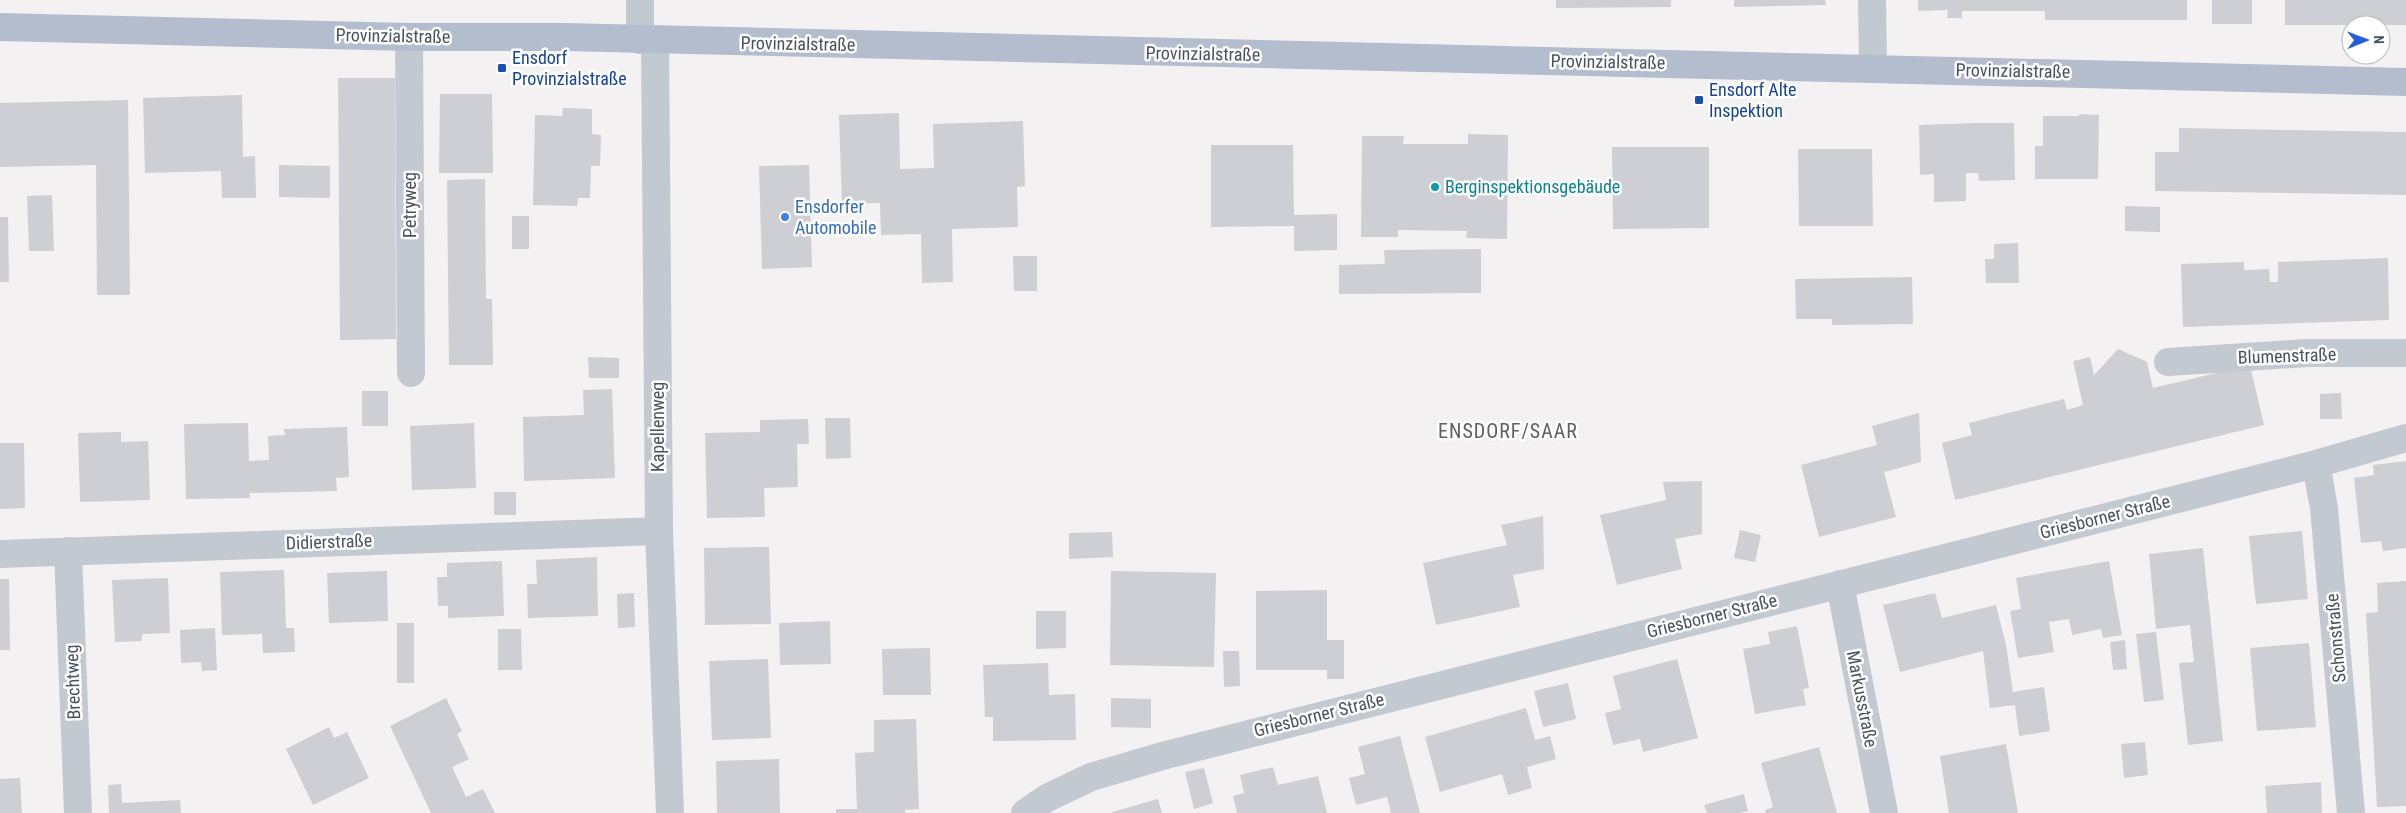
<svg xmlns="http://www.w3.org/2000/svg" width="2406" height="813" font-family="'Roboto Condensed',sans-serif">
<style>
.building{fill:#cecfd5}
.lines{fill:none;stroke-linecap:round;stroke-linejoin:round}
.minor{stroke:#c3c9d1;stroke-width:28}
.major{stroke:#b3bdcd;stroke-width:28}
.transit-dot{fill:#1a4fb4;stroke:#fff;stroke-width:2}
.culture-dot{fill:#0f9aa8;stroke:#fff;stroke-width:2}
.shop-dot{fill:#3f7fe0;stroke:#fff;stroke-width:2}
.labels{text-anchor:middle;stroke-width:5;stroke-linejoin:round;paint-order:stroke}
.street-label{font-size:18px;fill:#4a525d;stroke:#fff}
.transit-label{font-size:18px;fill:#164399;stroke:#fff;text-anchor:start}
.culture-label{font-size:18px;fill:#0d838f;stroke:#fff;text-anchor:start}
.shop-label{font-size:18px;fill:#366cbe;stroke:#fff;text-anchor:start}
.quarter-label{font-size:20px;letter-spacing:1px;fill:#5e6065;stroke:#fff}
</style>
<rect width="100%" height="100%" fill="#f3f1f1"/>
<path class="building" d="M1556,0H1671V7L1556,8Z
M1734,0H1825L1826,5L1734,7Z
M1918,0H2187V20H2045V11H1962V18H1947L1948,10L1918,11Z
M2212,0H2252V24H2212Z
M2285,0H2406V25H2285Z
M338,78H395L396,339L340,340Z
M440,94H492L493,173H439Z
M242,95L243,157L255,156L256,198H222L221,171L145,173L143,98Z
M128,100L130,295H97L96,165L0,167V103Z
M563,108L592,109V134L601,135L600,166H591L590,198H578L577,206L533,205L535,115L562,116Z
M899,113L900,169L934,168L933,124L1023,121L1025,186L1017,187L1018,227L952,229L953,282L922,283L921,234L881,235L880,203L842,204L839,115Z
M2079,114L2099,115L2098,179H2035V146H2043V116H2079Z
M1977,123H2014L2015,180L1979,181L1978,173H1966V201L1934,202V174L1920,175L1919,125Z
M2179,128L2406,132V195L2155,191V152H2179Z
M1468,134L1508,135L1507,239L1466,238L1467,231L1398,230V237H1361L1362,136H1404L1403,144H1468Z
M1211,145H1293L1294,215L1337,214V250L1294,251V226L1211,227Z
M1612,147H1709V228L1613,229Z
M1798,149H1872L1873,226H1799Z
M279,165L330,166V198L279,197Z
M809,165L812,267L762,269L759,166Z
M485,179L486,299H492L493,365H449L447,180Z
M52,195L54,251H29L27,196Z
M2125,206L2160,207V232L2125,231Z
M512,216H529V249H512Z
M0,217H8L9,282H0Z
M2018,243L2019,283H1986L1985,259H1994V244Z
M1481,249V293L1339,294V265L1385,264L1384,250Z
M1013,256H1037V291H1014Z
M2388,258L2389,320L2183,327L2181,264L2244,262V270L2269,269L2270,282H2278V262Z
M1912,277L1913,324L1832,325V319H1796L1795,279Z
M2118,349L2147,362L2153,388L2250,365L2264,425L1955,500L1942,443L1972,435L1969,423L2064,399L2067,410L2083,405L2073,361L2090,357L2094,375Z
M588,357L619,358V378H589Z
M612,389L615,478L524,481L523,417L584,415L583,390Z
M362,391H388V426H362Z
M2341,393L2342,419H2320V394Z
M1919,413L1921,462L1884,472L1896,517L1819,537L1801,465L1877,445L1872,426Z
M825,418H850L851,458L826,459Z
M808,419L809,444H797L798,487L764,488L765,517L707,518L705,433L760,432V420Z
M248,423L249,461L269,460L268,436L285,435L284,429L347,427L349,477L336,478L337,491L250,493V498L186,499L184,424Z
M474,423L476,488L412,490L410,426Z
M121,432V442L148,441L150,500L80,502L78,433Z
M0,443H24L25,508L0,509Z
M2406,461V548L2383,551L2381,541L2361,543L2354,478L2374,475L2373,465Z
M1702,481V534L1675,539L1682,569L1617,585L1600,515L1666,500L1663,482Z
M494,492H516V515H494Z
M1543,516L1544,569L1513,575L1520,607L1436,625L1423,563L1507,545L1501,525Z
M1740,530L1761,535L1755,562L1734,558Z
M2302,531L2308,599L2256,604L2249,536Z
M1112,532L1113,557L1069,559V533Z
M769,547L771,624L705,625L704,548Z
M2203,548L2223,741L2188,745L2179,663L2194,662L2190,625L2156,629L2149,554Z
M597,557L598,616L528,618L527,584H537L536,560Z
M502,561L504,616L448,618V606H438L437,577H447V563Z
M2109,561L2122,635L2103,638L2101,629L2072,635L2069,619L2049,622L2054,652L2018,658L2010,611L2021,609L2016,578Z
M284,570L286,628H294L295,652L263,653L262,634L222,635L220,572Z
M387,571L388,621L329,623L327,573Z
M1111,571L1216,573L1214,667L1110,665Z
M168,578L170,633L142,634V641L115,642L112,580Z
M0,579H9L10,650H0Z
M2406,581V806L2377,807L2366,613L2378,612L2377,583Z
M1327,590V640H1344V679H1327V670H1256V591Z
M634,593L635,627L618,628L617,594Z
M1935,593L1942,618L1996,605L2006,645L2013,692L2044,687L2050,731L2019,736L2015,705L1990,708L1983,651L1900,672L1883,605Z
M1036,611H1066V648L1036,649Z
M830,621L831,664L780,665L779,623Z
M397,623H414V683H397Z
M1797,626L1809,688L1803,689L1806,705L1755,714L1743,649L1770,644L1768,632Z
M215,628L217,670L202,671L201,662L181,663L180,630Z
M498,629H521L522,670H498Z
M2156,632L2164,700L2144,702L2136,634Z
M2125,640L2127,669L2113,670L2110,642Z
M2309,643L2316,727L2257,731L2250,648Z
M930,648L931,695H883L882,649Z
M1223,651H1239L1240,686L1224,687Z
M768,659L771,738L712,740L709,661Z
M1677,659L1698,738L1643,752L1640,739L1613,745L1605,713L1621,709L1613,676Z
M1048,663L1049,695L1075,694L1076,740L993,741V717H985L983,665Z
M1568,683L1576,719L1543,727L1534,691Z
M446,698L462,731L457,734L469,759L452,767L466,797L483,789L495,813H431L390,726Z
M1111,698L1151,699V728L1111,727Z
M1526,708L1535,740L1550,736L1556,759L1527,767L1532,788L1508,795L1502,774L1440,792L1425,737Z
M916,719L919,809L905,810V813H836V809H857L855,753L874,752V720Z
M329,727L334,738L347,732L369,778L313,805L286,749Z
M1400,736L1420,813H1391L1387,797L1356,805L1349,778L1365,774L1358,747Z
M2145,742L2148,775L2124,778L2121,744Z
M2006,744L2018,813H1949L1940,756Z
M1819,747L1837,813H1766L1765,810L1773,807L1761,763Z
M779,759L780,813H717L716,761Z
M1273,767L1278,785L1318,776L1327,813H1237L1233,796L1244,793L1240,775Z
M1204,768L1213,803L1194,809L1185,772Z
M20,778L22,813H0V779Z
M2321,782L2322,813H2267L2265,786Z
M121,784L122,803L180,800L181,813H109L108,785Z
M1744,794L1748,811L1740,813H1707L1704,805Z
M1158,799L1162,813H1112V812Z"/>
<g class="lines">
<path class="minor" d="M640,0V40
M1872,0L1873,68
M409,37L411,373
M655,40L659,531L670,813
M2168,362L2307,353H2406
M2316,464L2324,508L2351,813
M68,551L78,813
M0,554L659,531
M1840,584L1884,813
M1025,813L1047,798L1091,777L1166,755L2316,464L2406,438"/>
<path class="major" d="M0,27L409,37H565L2406,82"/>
</g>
<g class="transit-dot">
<rect x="497" y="63" width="10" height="10" rx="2.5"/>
<rect x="1694" y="95" width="10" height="10" rx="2.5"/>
</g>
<circle class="culture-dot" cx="1435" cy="187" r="5"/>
<circle class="shop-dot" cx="785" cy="217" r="5"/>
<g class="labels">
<g class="street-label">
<text transform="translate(393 36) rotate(1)" y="6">Provinzialstraße</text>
<text transform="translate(798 44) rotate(1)" y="6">Provinzialstraße</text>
<text transform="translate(1203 54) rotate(1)" y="6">Provinzialstraße</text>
<text transform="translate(1608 62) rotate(1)" y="6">Provinzialstraße</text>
<text transform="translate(2013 71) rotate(1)" y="6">Provinzialstraße</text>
<text transform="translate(410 205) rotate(-90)" y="6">Petryweg</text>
<text transform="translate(2287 356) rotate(-2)" y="6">Blumenstraße</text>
<text transform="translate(658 427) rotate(-90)" y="6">Kapellenweg</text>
<text transform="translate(2105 517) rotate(-14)" y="6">Griesborner Straße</text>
<text transform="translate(329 542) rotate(-2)" y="6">Didierstraße</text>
<text transform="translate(1712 616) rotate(-14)" y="6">Griesborner Straße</text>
<text transform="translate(2336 638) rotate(-95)" y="6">Schonstraße</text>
<text transform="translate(73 682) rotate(-92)" y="6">Brechtweg</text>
<text transform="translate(1862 699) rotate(79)" y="6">Markusstraße</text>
<text transform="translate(1319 715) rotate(-14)" y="6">Griesborner Straße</text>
</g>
<g class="transit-label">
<text x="512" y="64">Ensdorf<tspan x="512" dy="21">Provinzialstraße</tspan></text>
<text x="1709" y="96">Ensdorf Alte<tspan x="1709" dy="21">Inspektion</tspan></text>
</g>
<g class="culture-label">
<text x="1445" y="193">Berginspektionsgebäude</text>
</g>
<g class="shop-label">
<text x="795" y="213">Ensdorfer<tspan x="795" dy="21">Automobile</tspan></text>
</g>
<g class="quarter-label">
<text x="1508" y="438">ENSDORF/SAAR</text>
</g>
</g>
<g transform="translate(2366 40) rotate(89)"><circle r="24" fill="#ffffff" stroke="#b7babe"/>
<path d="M0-4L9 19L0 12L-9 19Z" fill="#255dd9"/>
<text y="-8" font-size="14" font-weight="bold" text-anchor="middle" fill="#4a525d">N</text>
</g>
</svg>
